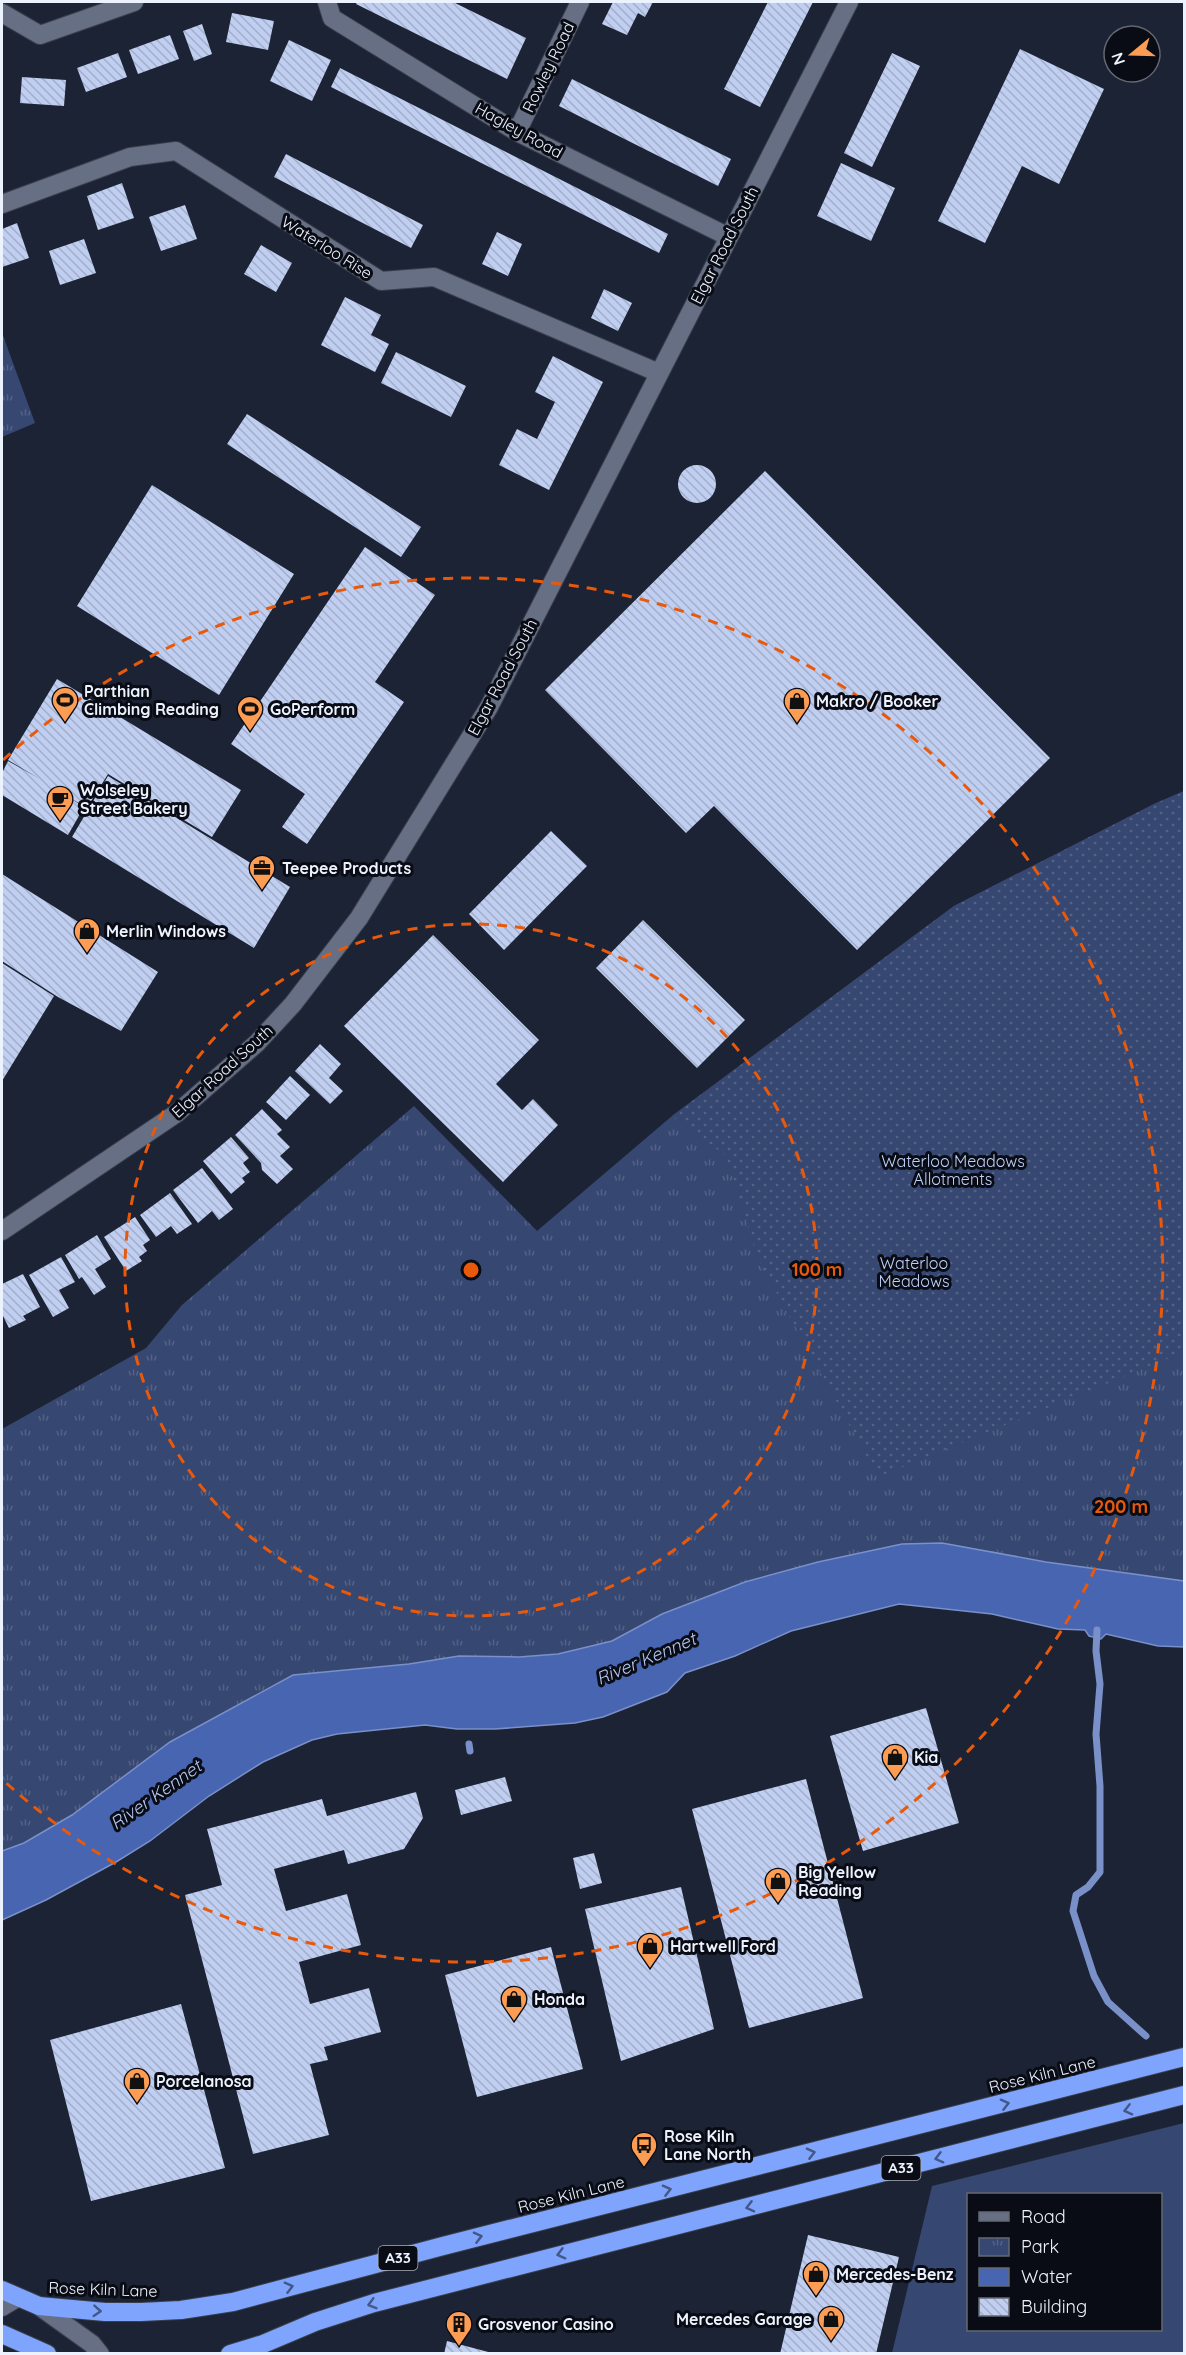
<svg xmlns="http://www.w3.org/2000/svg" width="1186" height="2355" font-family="Quicksand,sans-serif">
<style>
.grass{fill:#364771;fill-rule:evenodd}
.park{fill:url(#park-tufts)}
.garden{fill:url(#garden-dots)}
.water{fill:#4865b1;stroke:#7a90c8;stroke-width:1.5}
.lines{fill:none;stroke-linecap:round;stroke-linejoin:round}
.stream{stroke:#7a90c8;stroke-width:7}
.building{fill:url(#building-back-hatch)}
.minor-casing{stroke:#393f4d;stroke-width:20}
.highway-casing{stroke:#393f4d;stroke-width:20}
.minor{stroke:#666f83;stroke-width:18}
.highway{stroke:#7fa4fd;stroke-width:18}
.oneway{stroke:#445888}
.ring{fill:none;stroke:#e8590c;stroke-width:3;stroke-dasharray:10 8}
.labels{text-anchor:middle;stroke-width:6;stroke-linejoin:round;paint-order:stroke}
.shield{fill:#090c14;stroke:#a9aeb8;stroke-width:1.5}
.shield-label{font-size:15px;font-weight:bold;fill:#edf3fe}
.street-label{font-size:16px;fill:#edf3fe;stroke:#090c14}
.poi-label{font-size:16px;font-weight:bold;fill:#edf3fe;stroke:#090c14;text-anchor:start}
.park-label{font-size:16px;fill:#bfd1fb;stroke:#090c14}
.water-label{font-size:18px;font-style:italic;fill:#b5c7f0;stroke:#090c14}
.centre{fill:#e8590c;stroke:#090c14;stroke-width:3}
.ring-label{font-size:18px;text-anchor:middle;font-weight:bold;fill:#e8590c;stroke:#090c14;stroke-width:6;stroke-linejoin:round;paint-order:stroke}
</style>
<defs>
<pattern id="park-tufts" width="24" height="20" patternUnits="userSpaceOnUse" patternTransform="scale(1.5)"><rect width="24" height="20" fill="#364771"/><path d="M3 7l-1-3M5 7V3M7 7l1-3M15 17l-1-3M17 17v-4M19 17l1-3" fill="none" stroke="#536286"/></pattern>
<pattern id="garden-dots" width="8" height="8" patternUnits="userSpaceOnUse" patternTransform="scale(1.5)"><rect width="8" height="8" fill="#364771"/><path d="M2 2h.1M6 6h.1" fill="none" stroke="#536286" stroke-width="1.8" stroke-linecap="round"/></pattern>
<pattern id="building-back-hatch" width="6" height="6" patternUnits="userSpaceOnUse" patternTransform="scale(1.5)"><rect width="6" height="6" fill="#c0cff1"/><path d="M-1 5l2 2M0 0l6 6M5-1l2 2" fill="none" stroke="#a2aec8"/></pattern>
</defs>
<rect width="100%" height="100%" fill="#1c2334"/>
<path class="grass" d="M1184,2123V2353H892L932,2186ZM968,2194H1160V2330H968Z"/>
<path class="park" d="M2,333L35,423L2,437Z
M1184,791V1581L1046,1562L942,1543L902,1544L818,1562L745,1582L662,1614L612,1641L558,1654L519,1657L459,1656L409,1664L293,1675L170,1742L72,1815L24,1843L2,1851V1429L146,1348L182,1305L414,1106L537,1231L672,1116L954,906L1154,804Z"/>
<path class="garden" d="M1184,791V1352L878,1477L758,1259L726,1156L672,1116L954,906L1154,804Z"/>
<path class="water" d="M942,1543L1046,1562L1184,1581V1647L1158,1646L1106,1634L1101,1639L1089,1636L1085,1630L1058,1629L992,1614L899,1604L791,1631L735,1656L685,1673L667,1692L603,1717L575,1723L495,1729H457L425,1725L396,1728L337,1734L312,1740L263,1762L209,1796L150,1841L116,1862L46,1900L2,1920V1851L24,1843L72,1815L170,1742L293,1675L409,1664L459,1656L519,1657L558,1654L612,1641L662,1614L745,1582L818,1562L902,1544Z"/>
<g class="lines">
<path class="stream" d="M1097,1630L1096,1651L1100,1684L1096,1734L1100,1786V1872L1088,1887L1076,1895L1073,1911L1094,1976L1108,2002L1146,2036
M469,1744L470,1751"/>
</g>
<path class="building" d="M357,2H453L526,38L507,79L356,4Z
M613,2H653L645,17L638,13L627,35L602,24Z
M768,2H813L760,107L724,89Z
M232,13L274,21L268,50L226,42Z
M202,24L212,54L194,61L183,31Z
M170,35L179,59L138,74L129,50Z
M289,40L331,60L312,101L270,81Z
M1020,49L1104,89L1059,184L1022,166L985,243L938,221Z
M118,53L127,77L86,92L77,68Z
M892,53L920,66L872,167L844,153Z
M340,68L668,234L659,253L331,87Z
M22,77L66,80L64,106L20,103Z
M572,79L731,159L718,186L559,106Z
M286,154L423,225L411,248L274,177Z
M841,163L895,188L871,241L817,216Z
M122,183L134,218L98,230L87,196Z
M185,205L197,239L161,251L149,217Z
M17,223L29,258L2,267V229Z
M497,232L522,244L508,276L482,264Z
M84,239L96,273L60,285L49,251Z
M261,245L292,263L276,292L244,274Z
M604,289L632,303L618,331L591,318Z
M345,297L381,315L371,335L389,344L375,372L321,345Z
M396,352L466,386L451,417L381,383Z
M553,356L603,382L549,490L499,465L517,429L537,439L555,402L535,392Z
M247,414L421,527L401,557L227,444Z
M678 484a19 19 0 1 1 38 0a19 19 0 1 1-38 0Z
M765,471L1050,758L857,950L714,806L686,833L545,690Z
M152,485L294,574L219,695L77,606Z
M365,547L435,595L375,682L404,702L307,844L282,827L305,794L231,744Z
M57,679L241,790L212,837L108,774L87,808L62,793L84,807L68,835L2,795V773L8,761L40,779L8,760Z
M108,776L290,887L254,948L72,837Z
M551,831L587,866L504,950L469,914Z
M2,874L158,972L121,1031L58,997L2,961Z
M643,920L745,1020L697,1068L596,968Z
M433,935L539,1040L496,1084L522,1110L533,1099L558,1125L503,1182L344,1026Z
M2,963L54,996L2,1081Z
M320,1044L341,1064L329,1078L343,1091L330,1104L295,1071Z
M290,1076L310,1095L286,1120L266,1102Z
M262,1109L282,1130L277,1134L290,1147L280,1156L293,1169L277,1184L262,1170L261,1163L235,1135Z
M231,1137L249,1158L243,1163L250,1172L242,1178L245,1182L231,1194L203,1161Z
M202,1168L233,1209L219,1220L212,1211L198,1223L173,1190Z
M170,1193L192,1224L177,1234L171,1226L156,1237L140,1215Z
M135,1217L150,1240L143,1245L147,1251L139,1257L142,1261L126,1271L104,1237Z
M97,1235L111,1259L95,1269L106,1287L94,1295L82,1277L79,1279L65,1255Z
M61,1257L75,1282L59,1290L69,1308L53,1317L29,1275Z
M23,1274L40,1307L23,1316L26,1320L9,1328L2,1314V1284Z
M926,1708L959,1823L863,1851L830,1736Z
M505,1777L512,1801L461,1815L455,1790Z
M806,1779L863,1998L749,2028L692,1809Z
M416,1792L423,1818L404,1849L348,1864L344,1850L274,1869L286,1911L347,1894L361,1945L299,1962L310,2004L369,1988L381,2032L324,2047L328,2060L310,2064L329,2135L253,2154L185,1895L222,1885L207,1829L322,1799L327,1816Z
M594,1853L602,1883L580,1889L573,1858Z
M681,1887L714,2029L621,2061L585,1909Z
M551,1947L583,2069L477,2097L445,1975Z
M181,2004L225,2168L91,2201L50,2040Z
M808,2235L899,2257L876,2354H780Z
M447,2341L492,2353V2354H444Z"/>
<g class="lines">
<g class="minor-casing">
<path id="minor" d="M327,2L332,18L517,132L729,237
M2,13L40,35L134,2
M517,132L580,2
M2,204L130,157L176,151L381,281L434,277L659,373
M2,1231L177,1113L257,1043L293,1004L359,918L489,707L849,2
M39,2306L92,2344L100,2354
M2,2307L17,2298"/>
</g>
<g class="highway-casing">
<path id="highway" d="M2,2290L39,2306L105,2312H141L181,2310L233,2302L443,2246L1184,2057
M2,2334L47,2354
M230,2354L263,2344L315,2322L374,2303L1184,2095"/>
</g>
<use href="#minor" class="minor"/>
<use href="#highway" class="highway"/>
</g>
<defs><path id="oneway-chevron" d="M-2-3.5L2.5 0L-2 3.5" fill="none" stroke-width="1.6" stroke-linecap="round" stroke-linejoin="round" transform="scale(1.5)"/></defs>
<g class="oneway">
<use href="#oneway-chevron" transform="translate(1005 2104) rotate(-14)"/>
<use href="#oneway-chevron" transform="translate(1128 2110) rotate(166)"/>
<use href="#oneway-chevron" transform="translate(811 2153) rotate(-14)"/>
<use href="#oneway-chevron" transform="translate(939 2158) rotate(165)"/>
<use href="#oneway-chevron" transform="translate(667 2190) rotate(-14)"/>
<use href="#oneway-chevron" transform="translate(750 2207) rotate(166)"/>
<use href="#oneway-chevron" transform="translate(478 2237) rotate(-14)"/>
<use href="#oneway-chevron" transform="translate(561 2254) rotate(165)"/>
<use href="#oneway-chevron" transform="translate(289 2287) rotate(-15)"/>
<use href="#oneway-chevron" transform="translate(372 2304) rotate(164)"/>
<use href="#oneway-chevron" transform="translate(97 2311) rotate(4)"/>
</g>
<g class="ring">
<circle cx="471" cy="1270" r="346"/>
<path d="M3 760A692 692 0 1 1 3 1780"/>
</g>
<defs>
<g id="stadium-pin" transform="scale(1.35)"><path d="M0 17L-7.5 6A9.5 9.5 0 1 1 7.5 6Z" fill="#fc9d53" stroke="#090c14"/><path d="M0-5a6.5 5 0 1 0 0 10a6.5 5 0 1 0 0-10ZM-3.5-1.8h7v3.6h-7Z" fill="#111"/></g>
<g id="shop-pin" transform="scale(1.35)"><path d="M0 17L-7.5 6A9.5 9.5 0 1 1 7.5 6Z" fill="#fc9d53" stroke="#090c14"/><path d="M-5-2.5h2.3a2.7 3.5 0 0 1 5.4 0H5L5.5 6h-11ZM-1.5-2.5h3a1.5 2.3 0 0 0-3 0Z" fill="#111"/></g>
<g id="cafe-pin" transform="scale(1.35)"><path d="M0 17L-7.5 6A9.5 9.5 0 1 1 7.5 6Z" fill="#fc9d53" stroke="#090c14"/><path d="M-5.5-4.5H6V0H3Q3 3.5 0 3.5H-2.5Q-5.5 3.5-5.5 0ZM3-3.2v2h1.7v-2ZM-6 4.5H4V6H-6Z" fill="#111"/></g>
<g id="office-pin" transform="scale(1.35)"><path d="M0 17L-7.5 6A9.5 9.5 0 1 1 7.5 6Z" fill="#fc9d53" stroke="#090c14"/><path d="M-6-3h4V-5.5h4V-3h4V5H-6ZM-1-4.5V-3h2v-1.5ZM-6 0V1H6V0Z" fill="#111"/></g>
<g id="bus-pin" transform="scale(1.35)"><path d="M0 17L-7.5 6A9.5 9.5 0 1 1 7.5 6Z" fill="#fc9d53" stroke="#090c14"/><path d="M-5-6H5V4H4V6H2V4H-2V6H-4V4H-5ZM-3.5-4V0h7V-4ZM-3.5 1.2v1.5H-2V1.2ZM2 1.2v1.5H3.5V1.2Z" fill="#111"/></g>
<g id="building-pin" transform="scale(1.35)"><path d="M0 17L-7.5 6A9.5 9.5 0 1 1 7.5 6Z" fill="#fc9d53" stroke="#090c14"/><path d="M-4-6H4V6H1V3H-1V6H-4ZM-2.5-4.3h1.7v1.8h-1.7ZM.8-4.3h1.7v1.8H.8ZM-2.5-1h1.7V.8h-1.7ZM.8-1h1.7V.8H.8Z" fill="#111"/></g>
</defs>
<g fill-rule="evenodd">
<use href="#stadium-pin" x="65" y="700"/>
<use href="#shop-pin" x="797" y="701"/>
<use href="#stadium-pin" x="250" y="709"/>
<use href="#cafe-pin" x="60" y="799"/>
<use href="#office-pin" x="262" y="868"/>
<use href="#shop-pin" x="87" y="931"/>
<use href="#shop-pin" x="895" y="1757"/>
<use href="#shop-pin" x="778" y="1881"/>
<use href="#shop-pin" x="650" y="1946"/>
<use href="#shop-pin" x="514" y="1999"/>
<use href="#shop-pin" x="137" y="2081"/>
<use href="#bus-pin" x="644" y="2145"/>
<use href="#shop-pin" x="816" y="2274"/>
<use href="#shop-pin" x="831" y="2319"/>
<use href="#building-pin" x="459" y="2324"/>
</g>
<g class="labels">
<g class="shield">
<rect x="881.5" y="2156" width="39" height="24" rx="4.5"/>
<rect x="378.5" y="2246" width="39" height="24" rx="4.5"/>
</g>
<g class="shield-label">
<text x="901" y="2173">A33</text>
<text x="398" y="2263">A33</text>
</g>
<g class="street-label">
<text transform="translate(548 67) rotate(-64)" y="6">Rowley Road</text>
<text transform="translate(519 130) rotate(29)" y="6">Hagley Road</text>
<text transform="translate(724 245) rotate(-63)" y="6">Elgar Road South</text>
<text transform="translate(327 247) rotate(32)" y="6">Waterloo Rise</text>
<text transform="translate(502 677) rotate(-62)" y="6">Elgar Road South</text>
<text transform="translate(222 1071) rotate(-42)" y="6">Elgar Road South</text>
<text transform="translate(1042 2074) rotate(-14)" y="6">Rose Kiln Lane</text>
<text transform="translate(571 2194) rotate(-14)" y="6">Rose Kiln Lane</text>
<text transform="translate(103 2289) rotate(2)" y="6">Rose Kiln Lane</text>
</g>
<g class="poi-label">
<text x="84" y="697">Parthian<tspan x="84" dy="18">Climbing Reading</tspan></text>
<text x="816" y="707">Makro / Booker</text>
<text x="270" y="715">GoPerform</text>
<text x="80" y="796">Wolseley<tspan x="80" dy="18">Street Bakery</tspan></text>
<text x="282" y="874">Teepee Products</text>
<text x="106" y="937">Merlin Windows</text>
<text x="914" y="1763">Kia</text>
<text x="798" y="1878">Big Yellow<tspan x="798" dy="18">Reading</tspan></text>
<text x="670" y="1952">Hartwell Ford</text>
<text x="534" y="2005">Honda</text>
<text x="156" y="2087">Porcelanosa</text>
<text x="664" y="2142">Rose Kiln<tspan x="664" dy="18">Lane North</tspan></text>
<text x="836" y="2280">Mercedes-Benz</text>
<text x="812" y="2325" text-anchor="end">Mercedes Garage</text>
<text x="478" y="2330">Grosvenor Casino</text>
</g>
<g class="park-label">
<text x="953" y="1167">Waterloo Meadows<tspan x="953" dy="18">Allotments</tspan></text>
<text x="914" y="1269">Waterloo<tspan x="914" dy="18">Meadows</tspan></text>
</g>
<g class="water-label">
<text transform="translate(646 1659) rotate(-23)" y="6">River Kennet</text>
<text transform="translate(156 1795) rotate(-35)" y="6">River Kennet</text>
</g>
</g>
<circle cx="471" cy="1270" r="9" class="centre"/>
<g class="ring-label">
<text x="817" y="1276">100 m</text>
<text x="1121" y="1513">200 m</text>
</g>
<rect width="1186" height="2355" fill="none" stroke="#edf3fe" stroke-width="6"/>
<rect x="967" y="2193" width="195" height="138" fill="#090c14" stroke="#646872" stroke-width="1.5"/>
<rect x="979" y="2212" width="30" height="9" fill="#666f83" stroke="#646872" stroke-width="1.5"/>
<text x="1021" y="2223" font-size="18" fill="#edf3fe">Road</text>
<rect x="979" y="2238" width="30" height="18" fill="url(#park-tufts)" stroke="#646872" stroke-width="1.5"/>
<text x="1021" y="2253" font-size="18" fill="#edf3fe">Park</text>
<rect x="979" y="2268" width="30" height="18" fill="#4865b1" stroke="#646872" stroke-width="1.5"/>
<text x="1021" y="2283" font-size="18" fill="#edf3fe">Water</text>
<rect x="979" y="2298" width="30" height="18" fill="url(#building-back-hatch)" stroke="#646872" stroke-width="1.5"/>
<text x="1021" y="2313" font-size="18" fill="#edf3fe">Building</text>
<g transform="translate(1132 54) rotate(251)"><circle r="28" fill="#090c14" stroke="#646872" stroke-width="1.5"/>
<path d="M0-4.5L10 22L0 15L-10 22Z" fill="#fc9d53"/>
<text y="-9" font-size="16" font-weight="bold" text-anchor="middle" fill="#edf3fe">N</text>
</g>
</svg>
